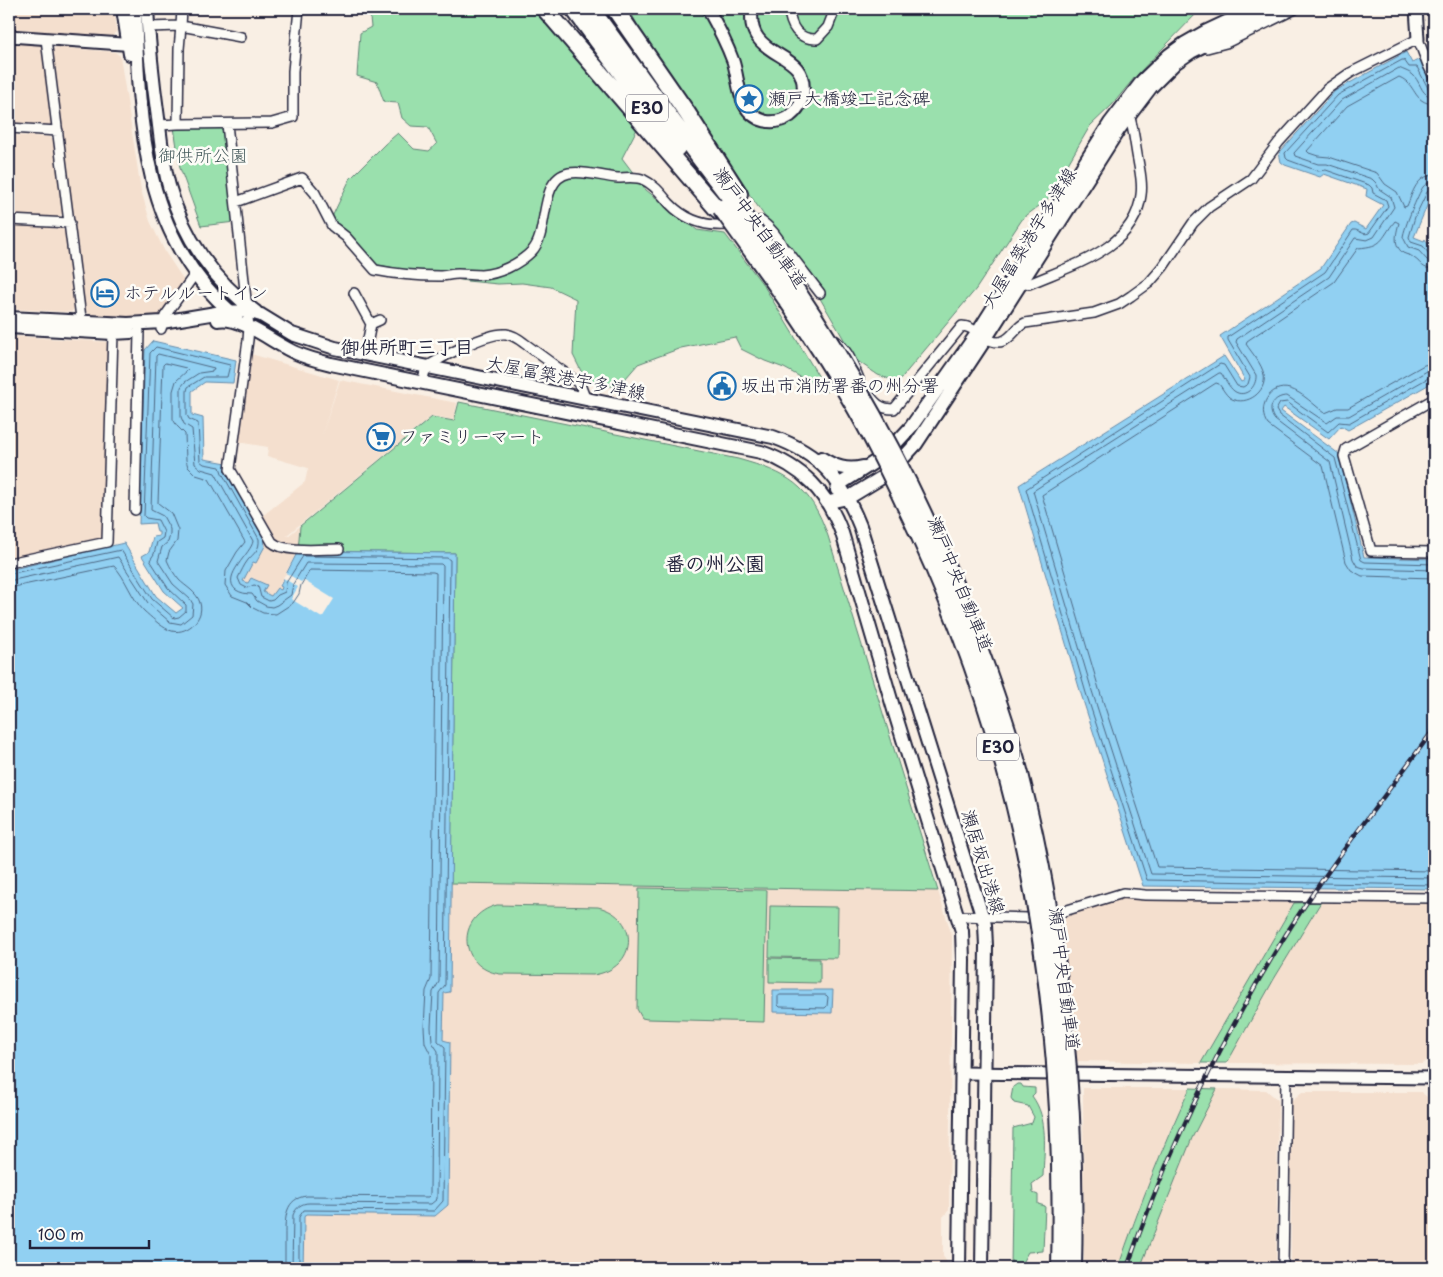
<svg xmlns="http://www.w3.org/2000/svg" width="1443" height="1277" font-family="'Playpen Sans','Klee One',sans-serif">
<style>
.built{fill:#f4dfce}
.green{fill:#9ae0ad;stroke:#5e8174}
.water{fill:#91d0f2;stroke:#658aa9}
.pier{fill:#f9efe4}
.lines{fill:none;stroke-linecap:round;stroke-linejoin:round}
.shore{stroke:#4e6884;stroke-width:1}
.minor-casing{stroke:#22223b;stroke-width:12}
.tertiary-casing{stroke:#22223b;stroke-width:15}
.secondary-casing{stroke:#22223b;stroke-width:16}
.motorway-casing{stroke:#22223b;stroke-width:20}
.minor{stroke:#fdfcf7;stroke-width:9}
.tertiary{stroke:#fdfcf7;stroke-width:11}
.secondary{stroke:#fdfcf7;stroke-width:12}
.motorway{stroke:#fdfcf7;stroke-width:16}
.rail-casing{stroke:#22223b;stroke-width:4.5}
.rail{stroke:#fdfcf7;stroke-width:2.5;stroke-dasharray:8;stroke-linecap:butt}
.motorway-bridge-casing{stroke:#22223b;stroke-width:20;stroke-linecap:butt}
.motorway-bridge{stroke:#fdfcf7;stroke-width:16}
.labels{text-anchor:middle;stroke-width:5;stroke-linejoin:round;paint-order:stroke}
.shield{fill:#fdfcf7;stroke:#646373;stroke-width:1}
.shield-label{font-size:16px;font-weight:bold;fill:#22223b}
.poi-label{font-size:18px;fill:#22223b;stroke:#fdfcf7;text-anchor:start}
.park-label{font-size:18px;fill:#465b5d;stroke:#fdfcf7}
.street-label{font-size:18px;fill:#22223b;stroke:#fdfcf7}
.neighbourhood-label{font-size:19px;font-weight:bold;fill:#22223b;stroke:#fdfcf7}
.quarter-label{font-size:20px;font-weight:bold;fill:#22223b;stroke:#fdfcf7}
</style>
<rect width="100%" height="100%" fill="#f9efe4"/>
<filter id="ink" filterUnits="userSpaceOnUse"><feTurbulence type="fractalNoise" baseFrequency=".02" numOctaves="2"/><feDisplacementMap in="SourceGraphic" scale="10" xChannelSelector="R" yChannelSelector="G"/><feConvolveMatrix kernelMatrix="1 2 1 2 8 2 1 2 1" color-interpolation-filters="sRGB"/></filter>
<g filter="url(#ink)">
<path class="built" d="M9,9H114L117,31L112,37L9,28Z
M9,42L39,44L43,48L52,123L49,126L9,123Z
M56,47L115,52L120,56L141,190L150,221L165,252L185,282L162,315L133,317L89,314L85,310L53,50Z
M9,135L50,137L54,142L63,213L59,217L9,215Z
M9,225L61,229L65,231L74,309L71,312L9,309Z
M9,336L109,342L103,538L9,560Z
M251,354L339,380L322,435L340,380L457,403L454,420L432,416L287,535L288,536L299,527L298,551L279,585L282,587L280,589L277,588L271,596L263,592L267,585L251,577L248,583L243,580L253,562L256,563L265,546V537L268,541L275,536L261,517L305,482L308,468L267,456L268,447L237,442Z
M451,883L938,891L952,936L949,1210L943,1217V1256L948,1264V1268H303L304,1223V1217L306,1214L435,1216L448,1205L450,1042L443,1040V1028L444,992H450Z
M1117,899L1294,903L1201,1063L1077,1061L1060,917Z
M1321,902L1434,904L1432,1055L1422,1064L1227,1063L1274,979Z
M1083,1088H1190L1170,1130L1138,1210L1118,1268H1084Z
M1217,1089L1266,1090L1278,1100L1276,1268H1140L1192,1138Z
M1302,1092H1421L1432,1101L1431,1268H1291V1101Z"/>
<path class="green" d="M369,9H531L546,24L637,129L622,158L646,190L697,230L725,234L764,286L828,392L784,368L765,361L741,349L735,337L681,348L638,364L619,386H605L584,377L573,355L576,299L551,287L522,283L498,284L467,281L378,265L336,230L332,217L350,179L385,144L398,133L414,149L429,151L437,144L428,127L411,126L402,118L398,103L384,102L377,82L357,76L360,33L371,27Z
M629,9H1205L1197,13L1135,77L1112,105L1090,126L1047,200L1023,218L976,289L898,382L878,375L856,360L811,283L656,60Z
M174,127L224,128L235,222L201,226L180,168Z
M459,402L738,459C788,473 810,485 828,536L938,891L451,883L455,553L298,551L300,526L432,417L454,421Z
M639,888L767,890L764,1022L647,1019L642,1018L637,1009Z
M1321,902L1274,979L1227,1063H1201L1294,903Z
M497,905L598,907C641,917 638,969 593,975L500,974C458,968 455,916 497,905Z
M770,906L838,907L837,958L769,957Z
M769,958L820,959V983L769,982Z
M1017,1084H1021L1023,1087L1035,1088V1093L1032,1096C1049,1119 1044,1149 1043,1176L1032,1184L1033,1193L1038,1195V1204L1045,1206L1043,1251L1028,1252L1019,1268H1011L1013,1128L1032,1123L1034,1117L1028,1106L1014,1103L1011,1098L1013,1087Z
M1190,1088L1217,1089L1192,1138L1140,1268H1118C1139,1207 1162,1147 1190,1088Z"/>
<path class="water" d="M1406,52L1412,63L1420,59L1434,89V189L1414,237L1424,241L1425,239L1434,254V377L1428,385L1348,430L1341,426L1329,439L1284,407L1281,411L1339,454L1364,557L1434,559V889L1143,886L1081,694L1019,485L1224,356L1241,382L1245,380L1220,336L1321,268L1351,224L1354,223L1366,229L1383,205L1366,196L1367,189L1324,174L1320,177L1285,165L1281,162L1279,153L1335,91Z
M153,341L236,360L233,383L205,382L192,391V415L203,418L204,459L227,463L226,471L264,538L265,546L256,563L253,562L243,581L248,583L251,578L267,585L263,592L271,596L277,588L281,590L282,587L280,586L298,551L455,553L450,992L444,993L443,1040L450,1042L448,1205L435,1216L306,1214L304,1217V1223L303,1268H9V570L124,543L156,596L176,613L183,608L164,591L142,556L149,552L153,537L159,536V532H157L155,523L139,524L145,350Z
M773,990H833L832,1013L773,1012Z"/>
<path class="pier" d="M286,573L301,582L303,580L334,599L322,618L291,599L298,587L283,578Z"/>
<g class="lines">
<path class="shore" d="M1434,90L1428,88L1417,67H1409L1404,60H1402L1338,95L1285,153L1286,158L1288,160L1318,171L1326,170L1369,185L1372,188L1373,193L1386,200L1388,206L1369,233C1363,236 1359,229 1353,230L1325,272L1228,337V340L1250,377L1248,384L1243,387L1237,386L1224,365L1220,364L1026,489L1086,693L1147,880L1434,885
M1434,97C1421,96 1422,85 1414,76C1412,73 1403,70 1399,68L1342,100L1294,153L1295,156L1318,164H1327L1372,179L1376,183L1379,189L1391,197L1394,207L1374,237L1367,240L1355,238L1329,277L1237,339L1236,342L1256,375C1257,387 1245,399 1234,391C1229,387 1225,379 1221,373H1219L1033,491L1092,691L1151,874L1434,878
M1434,104C1412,103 1417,84 1399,77L1347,106L1307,151L1309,153L1318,156L1329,157L1377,173L1385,184L1397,192L1404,207L1407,206C1413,192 1416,176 1434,175
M1434,183C1430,183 1426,183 1423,187C1418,194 1404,228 1403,237L1408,247L1419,251L1427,260L1434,262
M1434,189H1430L1427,192L1415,217L1409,237L1411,242L1423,246L1429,254L1434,255
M1434,269C1421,269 1423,264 1414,258C1411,255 1407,255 1403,253C1393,245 1396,234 1399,223L1395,221C1380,240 1384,246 1358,248L1334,282L1247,341L1246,344C1252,353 1262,364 1264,375C1267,392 1247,406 1232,399C1226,396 1223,389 1219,384L1216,383L1042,495L1099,689L1157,867L1434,871
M1434,363L1424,365L1348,408H1337L1325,413C1315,406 1302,392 1290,389C1269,383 1256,409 1268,425L1323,466L1346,562L1351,570L1362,576L1434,578
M1434,370L1427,371L1349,416H1337L1327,423L1287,396C1273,396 1266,409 1275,420L1330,462L1353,559L1357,566L1364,568L1434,570
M1434,377H1430L1349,423L1339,422L1328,432L1287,402L1280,403L1276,410L1279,415L1335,458L1361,560L1365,562L1434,564
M9,574L121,550L152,599L174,618L179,617L186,611V605L168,588L150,560L154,554L157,542L163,538L164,532L158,520L146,518L144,516L150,353L156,347L230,365L227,377H204L188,387L187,391V415L189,419L198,423L200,461L204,464L220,467L222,473L259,539C260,550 254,553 248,560C244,565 241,572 238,578L241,585L247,588L254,585L258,586L261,597L269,601L273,600L278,595L285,592L286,583L303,556L447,558L450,560L445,985L439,993L438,1041L445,1047L443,1201L434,1211L304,1210L299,1217V1268
M9,581L118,557L148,603L170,622L181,624L192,615L193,604L190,599L173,584L158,561L162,547L168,542L170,535V529L163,516L151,510L156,356L158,354L214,368L213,371L199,373L185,382L181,387V417L184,424L192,429L195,464L201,469L215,473L253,541C252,553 220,576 236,590C241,593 246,594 252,594L257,601L266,606L272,607L277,605L291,595L293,584L306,563L441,564L443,566L439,982L433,992L431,1027L432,1042L438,1051L437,1199L431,1204L309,1203C301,1203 296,1208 293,1215L292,1268
M9,588L114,566C126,578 131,598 144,611C151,617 160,626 169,630C185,637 205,619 200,603C197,592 186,587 179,580C174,574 170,567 167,560L169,552L177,541L178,530L171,513L158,503L163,365L165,363L186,368L188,370L176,381L173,391V419L177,426L185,434L186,460L188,467L196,475L209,479L245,542L237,552L226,571L225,585L232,596L247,602L253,608L263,613L276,614L293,603L299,594L301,585L310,570L433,572L436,573L431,979L426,991L424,1027L425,1043L431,1055L430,1195L428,1197L307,1196C285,1198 285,1218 285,1236C285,1247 285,1257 285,1268
M780,995H826L828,997L827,1006L825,1008L780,1007L778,1005V997Z"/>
<g class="minor-casing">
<path id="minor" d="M182,9L181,26L241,37
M789,9C790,26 798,40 817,39L828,27L835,9
M148,27L181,26L179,49L178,124L272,123L293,117V71L299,9
M46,39L82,326
M1207,48L1226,43L1295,9
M227,124L249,327L248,340L230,469L272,542C284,553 322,549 339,549
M159,125L178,124
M9,128L58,131
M236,202L302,178L315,193L332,226L346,237L375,270C395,274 418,276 439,276C445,276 452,274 458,274C466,274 473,275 481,275C499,274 519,264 532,251C550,232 538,179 569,173C585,170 602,177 618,178C626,178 637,176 644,180C655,185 662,195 669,203C687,222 710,228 735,224
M9,220L70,223
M748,223L761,221C780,234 788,254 792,277
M787,250L820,293
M1022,282L1029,284C1072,265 1135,249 1141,195C1143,183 1140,172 1138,160C1135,145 1134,129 1129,115
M354,293L371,324
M161,329L165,316L195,274
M830,337C847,347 852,362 859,379
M365,354L371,324L380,320
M422,383L426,367C442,357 487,332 506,334C513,335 519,339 524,343L576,381L581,387L586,400
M867,392C875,403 880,409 894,409L962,326C976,326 989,347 1003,341C1012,338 1016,327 1025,323L1094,313L1119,304L1131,296L1149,283L1163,267L1193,223L1209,207L1251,179L1279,142L1327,89L1350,73L1418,39L1428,65L1434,77
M1434,399L1346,449L1344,456L1371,551L1434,552
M135,510L139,331
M9,563L107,542L113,333
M958,916L1029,918L1061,912L1123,893L1145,895L1434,898
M1283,1268L1286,1076"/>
</g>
<g class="tertiary-casing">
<path id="tertiary" d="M708,9C717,25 726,42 733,61C740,82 737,114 765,121C774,123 782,121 790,116C798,110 802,103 803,93C807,58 773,59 758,38C751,29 751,19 752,9
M1416,9L1418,39
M9,36L136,45
M962,1073L1434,1078"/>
</g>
<g class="secondary-casing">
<path id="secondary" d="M123,9L130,54
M135,9C139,120 141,236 233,314
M147,9C149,46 153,82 158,118C161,141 163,164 169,186C183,237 214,281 256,312
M9,318L128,324L162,322L222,312L247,311L261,315L292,334L335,348L773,437C821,454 842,480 860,526L985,925L986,946L982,1268
M218,320C241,315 274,344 296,353C307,358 319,361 331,364L761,452C803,467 827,492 842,533L894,710L962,931L963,960L959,1268
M9,327L113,333L131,332
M821,458C835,467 847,471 863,467
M837,490L840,484L884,456L911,427L978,332L1110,123L1143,80L1169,55L1184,44L1205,32L1254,9
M829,502L848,498L881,478L894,468L916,444L986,338L1119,129L1151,87L1175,63L1191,52L1276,9"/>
</g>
<g class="motorway-casing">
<path id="motorway" d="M545,9L717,209
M574,9L677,148
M591,9L695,152L734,203
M615,9L687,113L739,194"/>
</g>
<use href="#minor" class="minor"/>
<use href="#tertiary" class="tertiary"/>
<use href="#secondary" class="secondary"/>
<use href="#motorway" class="motorway"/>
<g class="rail-casing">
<path id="rail" d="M1127,1268C1168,1149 1223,1035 1290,928C1334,859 1386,795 1434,729"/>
</g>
<use href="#rail" class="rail"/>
<g class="motorway-bridge-casing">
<path id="motorway-bridge" d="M734,203C842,345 928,501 987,670C999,704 1011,739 1020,774C1061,935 1077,1102 1073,1268
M721,208C768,273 815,337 855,407C873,438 889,471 904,503C947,591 981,682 1007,776C1050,935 1064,1103 1060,1268"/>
</g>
<use href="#motorway-bridge" class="motorway-bridge"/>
</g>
</g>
<defs>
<g id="sight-ring" transform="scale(1.4375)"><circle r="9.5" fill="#fdfcf7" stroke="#1f6fb2" stroke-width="1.5"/><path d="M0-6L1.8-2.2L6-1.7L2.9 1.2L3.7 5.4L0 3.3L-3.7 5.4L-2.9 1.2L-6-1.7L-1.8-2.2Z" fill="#1f6fb2"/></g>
<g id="hotel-ring" transform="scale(1.4375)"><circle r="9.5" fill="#fdfcf7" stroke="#1f6fb2" stroke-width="1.5"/><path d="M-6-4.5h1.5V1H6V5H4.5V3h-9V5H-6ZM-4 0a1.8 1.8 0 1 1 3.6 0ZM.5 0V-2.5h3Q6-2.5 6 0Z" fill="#1f6fb2"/></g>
<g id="civic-ring" transform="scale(1.4375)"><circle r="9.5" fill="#fdfcf7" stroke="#1f6fb2" stroke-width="1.5"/><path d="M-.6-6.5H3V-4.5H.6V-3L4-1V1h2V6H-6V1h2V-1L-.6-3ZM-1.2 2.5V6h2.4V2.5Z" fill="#1f6fb2"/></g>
<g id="supermarket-ring" transform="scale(1.4375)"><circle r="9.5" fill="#fdfcf7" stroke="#1f6fb2" stroke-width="1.5"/><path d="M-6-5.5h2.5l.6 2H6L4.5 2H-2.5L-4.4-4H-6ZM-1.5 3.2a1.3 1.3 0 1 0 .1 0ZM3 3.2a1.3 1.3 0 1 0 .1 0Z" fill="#1f6fb2"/></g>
</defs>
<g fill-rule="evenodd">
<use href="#sight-ring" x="749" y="99"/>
<use href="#hotel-ring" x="105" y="293"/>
<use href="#civic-ring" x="722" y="386"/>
<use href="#supermarket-ring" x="381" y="437"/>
</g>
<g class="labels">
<g class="shield">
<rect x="626" y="94.5" width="42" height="27" rx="4"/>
<rect x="977" y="733.5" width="42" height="27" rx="4"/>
</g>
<g class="shield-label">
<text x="647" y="114">E30</text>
<text x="998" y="753">E30</text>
</g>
<g class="poi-label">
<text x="768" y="105">瀬戸大橋竣工記念碑</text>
<text x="124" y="299">ホテルルートイン</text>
<text x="741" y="392">坂出市消防署番の州分署</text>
<text x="400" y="443">ファミリーマート</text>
</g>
<g class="park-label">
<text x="203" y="162">御供所公園</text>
</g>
<g class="street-label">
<text transform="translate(760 228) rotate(54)" y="6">瀬戸中央自動車道</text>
<text transform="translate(1029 238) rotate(-58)" y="6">大屋冨築港宇多津線</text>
<text transform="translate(566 378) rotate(11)" y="6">大屋冨築港宇多津線</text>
<text transform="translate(960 584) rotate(68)" y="6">瀬戸中央自動車道</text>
<text transform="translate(983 862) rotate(73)" y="6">瀬居坂出港線</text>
<text transform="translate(1064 979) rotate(83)" y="6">瀬戸中央自動車道</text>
</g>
<g class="neighbourhood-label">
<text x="407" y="354">御供所町三丁目</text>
</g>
<g class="quarter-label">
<text x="715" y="571">番の州公園</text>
</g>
</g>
<rect width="1443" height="1277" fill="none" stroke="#fdfcf7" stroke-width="30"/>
<rect x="15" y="15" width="1413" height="1247" fill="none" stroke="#22223b" stroke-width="2" filter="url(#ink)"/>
<path d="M30 1240v8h119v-8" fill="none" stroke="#22223b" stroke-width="2.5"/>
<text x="38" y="1240" font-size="15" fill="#22223b" stroke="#fdfcf7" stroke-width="4" paint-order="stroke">100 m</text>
</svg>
